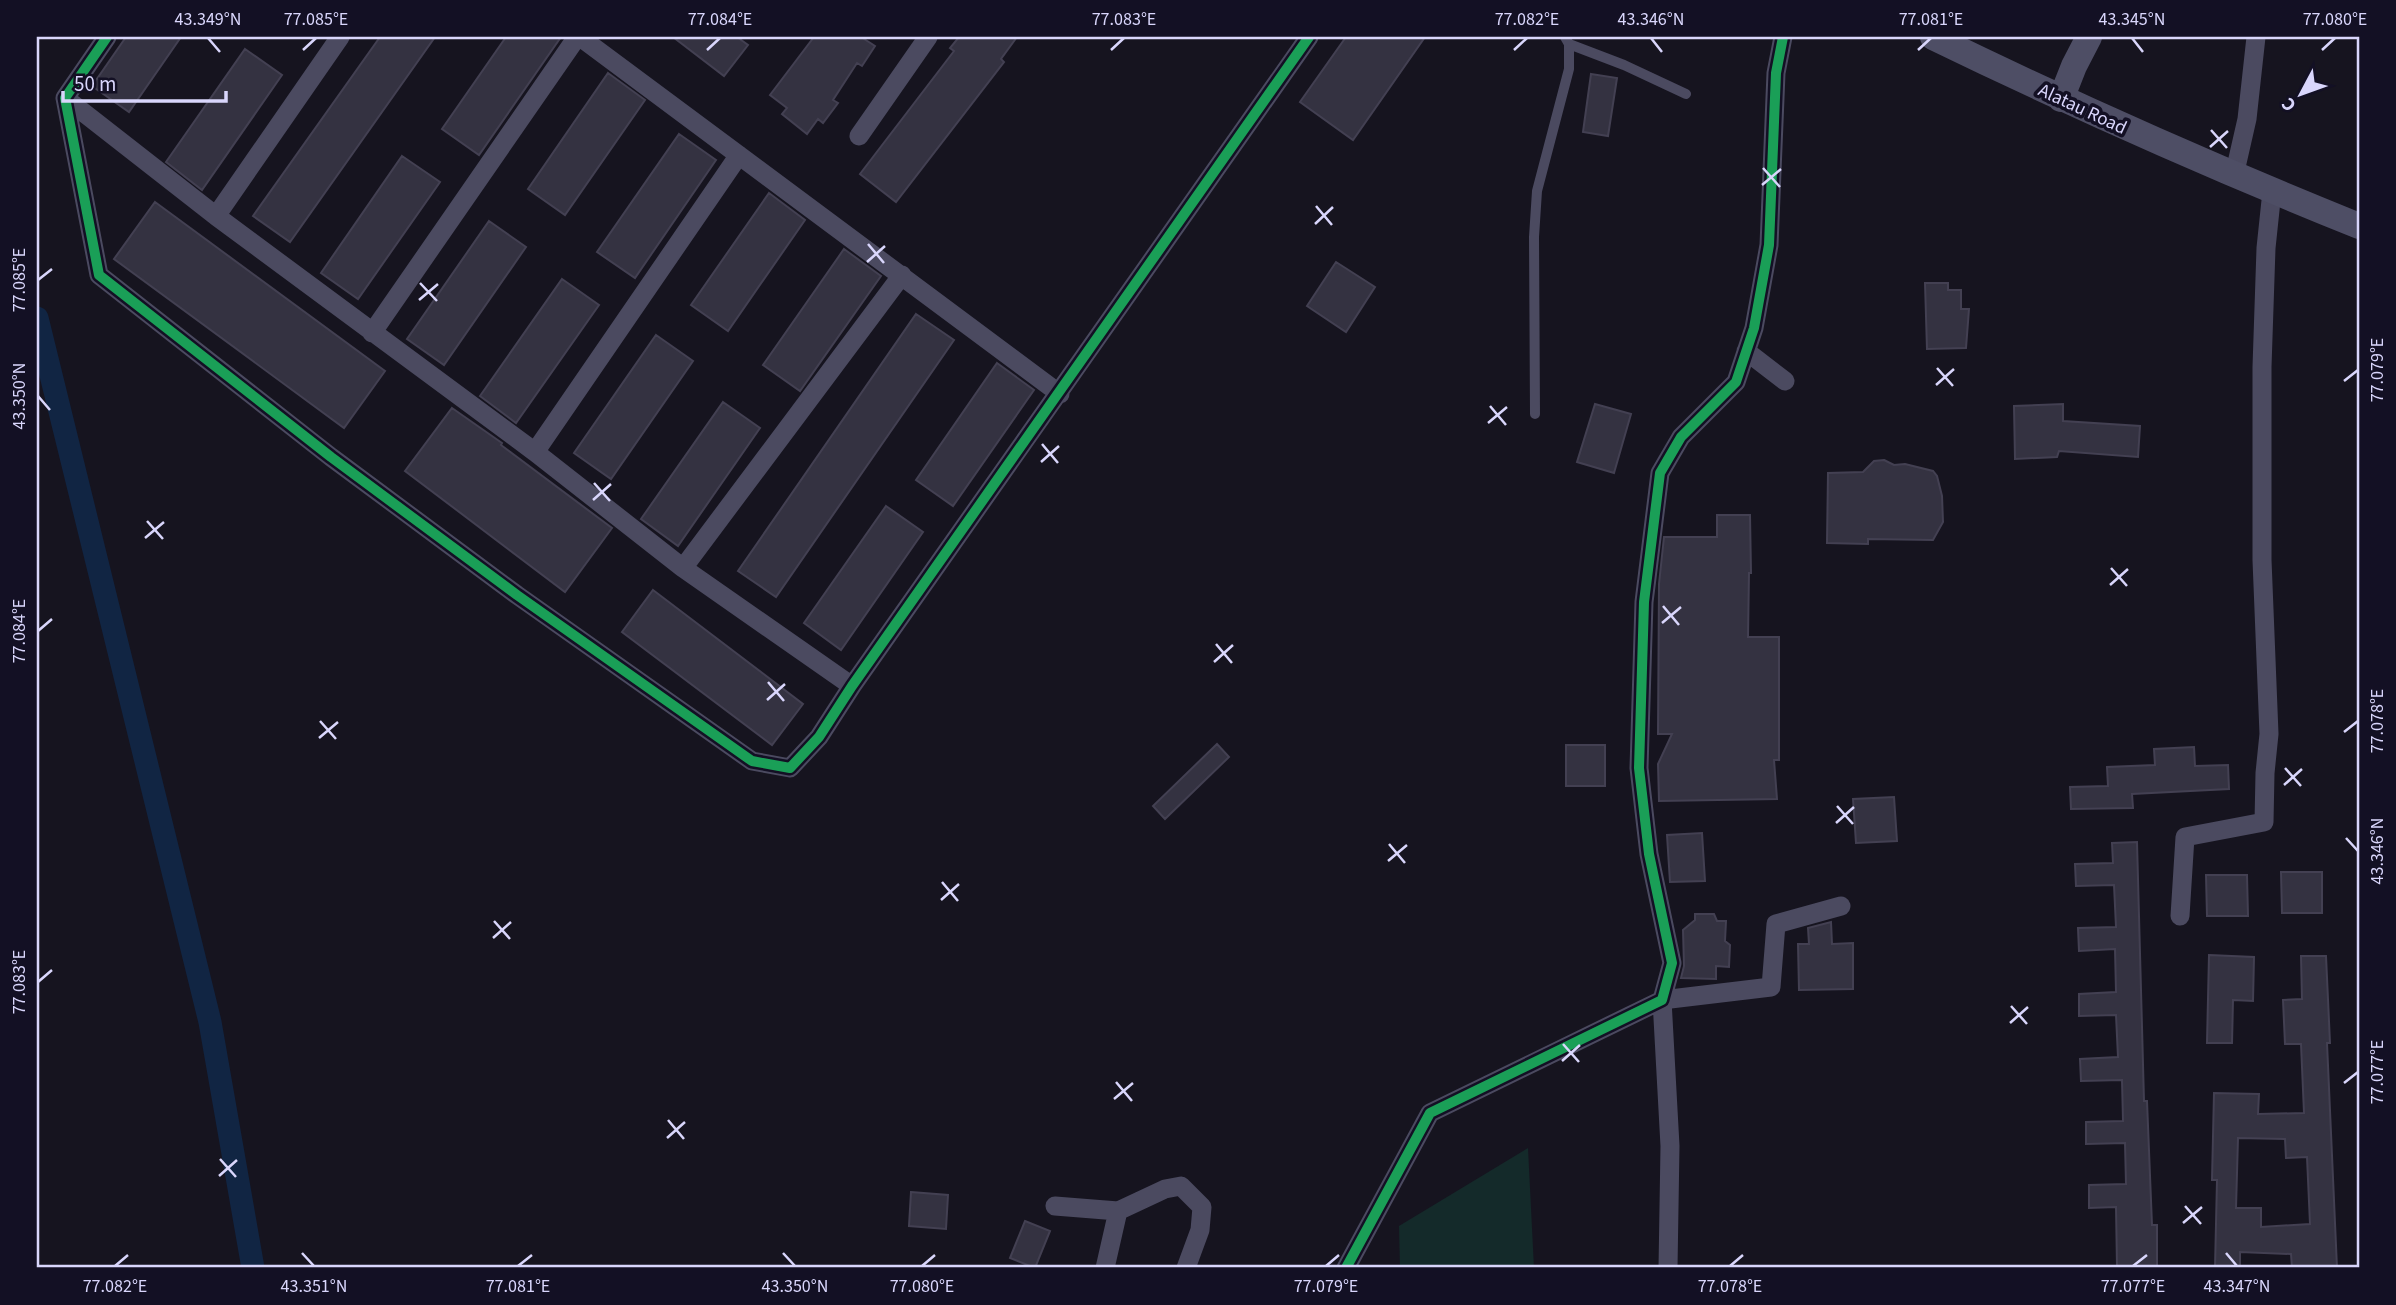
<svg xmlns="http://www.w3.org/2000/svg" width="2396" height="1305" font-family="'Source Sans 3',sans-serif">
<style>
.green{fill:#142a2a}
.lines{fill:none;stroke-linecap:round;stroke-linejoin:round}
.canal{stroke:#112543;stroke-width:23}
.building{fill:#343241;stroke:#434052;stroke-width:2;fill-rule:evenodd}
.lane{stroke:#4b4a60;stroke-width:10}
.street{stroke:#4b4a60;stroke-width:19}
.secondary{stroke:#4e4e65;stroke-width:26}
.cycleway-casing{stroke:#131024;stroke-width:15}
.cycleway{stroke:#1a9f57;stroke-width:10}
.ticks{fill:none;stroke:#d9d6fc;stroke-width:2.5}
.labels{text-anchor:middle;stroke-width:7;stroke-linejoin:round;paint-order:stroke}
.street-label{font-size:19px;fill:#d9d6fc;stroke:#131024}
.neatline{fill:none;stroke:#d9d6fc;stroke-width:2.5}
.ticks-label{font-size:18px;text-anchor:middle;fill:#d9d6fc}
</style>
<rect width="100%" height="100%" fill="#16141f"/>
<path class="green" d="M1528,1148L1534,1268H1400L1399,1226Z"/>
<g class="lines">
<path class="canal" d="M37,318L210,1022L253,1268"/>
</g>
<path class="building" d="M126,37H181L129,112L92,86Z
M380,37H435L290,242L253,216Z
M506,37H561L479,155L442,129Z
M673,37H737L748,45L724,76Z
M814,37H861L875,46L862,66L857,63L833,100L838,103L823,123L818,119L807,134L782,114L787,108L770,95Z
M959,37H1017L1001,59L1004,62L896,202L860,174L954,51L950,48Z
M1346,37H1425L1353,140L1300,102Z
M245,49L282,75L202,190L166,162Z
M608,73L645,100L565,215L528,189Z
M1591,74L1617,78L1608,136L1583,132Z
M679,134L716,160L635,278L597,252Z
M402,156L440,182L358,299L321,273Z
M769,193L805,220L728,331L691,305Z
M155,202L385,371L344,428L114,259Z
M489,221L526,247L444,365L407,339Z
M844,249L881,276L800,391L763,365Z
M1336,262L1375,287L1346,332L1307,306Z
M562,279L599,305L516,423L480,396Z
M1925,283H1948V290H1961V309H1969L1966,348L1927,349Z
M916,314L954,340L776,597L738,571Z
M656,335L693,361L611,479L574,453Z
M997,363L1034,390L953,506L916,480Z
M723,402L760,428L678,546L641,519Z
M1595,404L1631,414L1614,473L1577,462Z
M2063,404V421L2140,426L2138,457L2059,451L2057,457L2015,459L2014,406Z
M452,408L502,443L501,445L612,528L565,592L405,471Z
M1884,460L1894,465L1905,464L1933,471L1937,476L1942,496L1943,522L1933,540L1868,539V544L1827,543L1828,473L1863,472L1874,461Z
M886,506L923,532L841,650L804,623Z
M1717,515H1750L1751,573H1749L1748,637H1779V760H1774L1777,799L1659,801L1658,764L1672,734H1658L1659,584L1664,537H1717Z
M653,590L803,704L772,745L622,632Z
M1217,744L1229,757L1165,819L1153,806Z
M1566,745H1605V786H1566Z
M2194,747L2195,766L2228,765L2229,789L2132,794L2133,808L2071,809L2070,787L2108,786L2107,767L2155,765L2154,749Z
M1894,797L1897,841L1856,843L1853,799Z
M1702,833L1705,881L1670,882L1667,835Z
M2137,842L2144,1101H2147L2152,1225H2157V1266L2117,1267L2116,1207L2089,1208V1185L2126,1184L2125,1143L2086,1144V1122L2123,1121L2122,1080L2081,1081L2080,1059L2118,1057L2116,1015L2079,1016V994L2116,992L2115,949L2079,951L2078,928L2116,927L2114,885L2076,886L2075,864L2113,863L2112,843Z
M2281,872H2322V913H2282Z
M2206,875H2247L2248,916H2207Z
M1695,914H1714L1717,921H1726L1725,941L1730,945L1729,967L1716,966V979L1681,978L1684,966L1683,930L1695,920Z
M1831,922L1832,944L1853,943V989L1799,990L1798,944H1809L1808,928Z
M2209,955L2254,957L2253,1001L2233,1000L2232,1043H2207Z
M2301,956H2326L2330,1043H2327L2337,1268H2292L2291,1254L2240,1252V1268H2215L2217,1180H2212L2214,1093L2259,1094L2258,1114L2304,1113L2301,1044H2285L2283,1000L2302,999ZM2238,1138L2285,1139L2286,1158L2307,1157L2310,1224L2261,1227V1208H2236Z
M911,1192L948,1195L946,1229L909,1226Z
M1025,1221L1050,1231L1035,1268L1010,1258Z"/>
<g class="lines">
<path class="lane" d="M1569,44L1624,65L1686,94
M1535,414L1534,237L1537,191L1569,69V44L1565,37"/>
<path class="street" d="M107,37L65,98L99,275L331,457L517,595L752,761L790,768L819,737L852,686L1309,37
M580,37L1060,394
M65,98L216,216L535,452L683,568L852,686
M859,136L928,37
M2234,176L2247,119L2256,37
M216,216L340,37
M372,333L577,37
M1746,351L1785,381
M535,452L739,155
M683,568L902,275
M2180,916L2185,837L2264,822L2265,773L2269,734L2262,560V367L2266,248L2272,191
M1055,1206L1118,1211
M1105,1268L1118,1211L1165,1189L1181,1186L1202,1207L1200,1230L1186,1268
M1346,1268L1430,1113L1662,1000L1672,963L1649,854L1639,768L1644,602L1660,473L1681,437L1736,382L1754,328L1769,245L1776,73L1783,37
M1668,1268L1670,1146L1662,1000L1771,987L1776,924L1841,906"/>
<path class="secondary" d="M1933,37C2073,105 2215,168 2359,226
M2061,99L2074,66L2089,37"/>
<g class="cycleway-casing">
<path id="cycleway" d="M107,37L65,98L99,275L331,457L517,595L752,761L790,768L819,737L852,686L1309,37
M1346,1268L1430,1113L1662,1000L1672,963L1649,854L1639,768L1644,602L1660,473L1681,437L1736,382L1754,328L1769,245L1776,73L1783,37"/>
</g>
<use href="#cycleway" class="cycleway"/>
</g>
<path class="ticks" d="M208,38L220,52M1651,38L1662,52M2132,38L2143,52M303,50L316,38M707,50L720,38M1111,50L1124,38M1514,50L1527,38M1918,50L1931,38M2322,50L2335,38M2211,130L2227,148M2210,147L2228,131M1763,168L1780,187M1762,185L1781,169M1316,206L1332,225M1315,224L1333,207M868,244L884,263M867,262L885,246M38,280L52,269M420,283L437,301M419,300L438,284M1937,368L1953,386M2344,381L2358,370M1936,385L1954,369M38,396L50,410M1490,406L1506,425M1488,423L1507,407M1042,444L1058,463M1041,462L1059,446M594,483L610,501M593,500L611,484M147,521L163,539M145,538L164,522M2111,568L2127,586M2110,585L2128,569M1663,606L1679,625M1662,623L1681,607M38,631L52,619M1216,644L1232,663M1214,662L1233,645M768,682L784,701M767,700L785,684M320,721L336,739M2344,732L2358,721M319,738L338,722M2285,768L2301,786M2284,785L2302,769M1837,806L1853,824M1836,823L1854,807M2346,838L2358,851M1389,844L1405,863M1388,861L1407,845M942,882L958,901M941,900L959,884M494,921L510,939M493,938L511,922M38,982L52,970M2011,1006L2027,1024M2010,1023L2028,1007M1563,1044L1579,1062M1562,1061L1580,1045M1116,1082L1132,1101M2344,1083L2358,1072M1114,1099L1133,1083M668,1120L684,1139M667,1138L685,1122M220,1159L236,1177M219,1176L237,1160M2185,1206L2201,1224M2183,1223L2202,1207M302,1253L314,1266M783,1253L795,1266M2226,1253L2237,1266M115,1266L128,1255M518,1266L532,1255M922,1266L935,1255M1326,1266L1339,1255M1730,1266L1743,1255M2133,1266L2147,1255"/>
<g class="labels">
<g class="street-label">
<text transform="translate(2083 108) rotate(25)" y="7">Alatau Road</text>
</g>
</g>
<rect width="2396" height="1305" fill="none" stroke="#131024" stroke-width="77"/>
<g transform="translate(2301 94) rotate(229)" stroke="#131024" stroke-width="5" paint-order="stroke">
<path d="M0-5L12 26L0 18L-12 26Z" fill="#d9d6fc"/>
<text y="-10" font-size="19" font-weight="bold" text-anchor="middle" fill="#d9d6fc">С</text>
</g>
<path d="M63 91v10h163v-10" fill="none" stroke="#d9d6fc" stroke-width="3.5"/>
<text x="74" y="91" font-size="21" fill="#d9d6fc" stroke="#131024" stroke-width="5" paint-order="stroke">50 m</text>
<rect x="38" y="38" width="2320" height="1228" class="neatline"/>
<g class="ticks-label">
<text x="208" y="25">43.349°N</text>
<text x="316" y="25">77.085°E</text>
<text x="720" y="25">77.084°E</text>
<text x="1124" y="25">77.083°E</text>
<text x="1527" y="25">77.082°E</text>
<text x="1651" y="25">43.346°N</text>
<text x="1931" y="25">77.081°E</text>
<text x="2132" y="25">43.345°N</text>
<text x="2335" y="25">77.080°E</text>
<text transform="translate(19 280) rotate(-90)" y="6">77.085°E</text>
<text transform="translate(2377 370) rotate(-90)" y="6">77.079°E</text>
<text transform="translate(19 396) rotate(-90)" y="6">43.350°N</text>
<text transform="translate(19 631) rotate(-90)" y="6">77.084°E</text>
<text transform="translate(2377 721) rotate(-90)" y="6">77.078°E</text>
<text transform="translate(2377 851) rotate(-90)" y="6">43.346°N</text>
<text transform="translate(19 982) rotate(-90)" y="6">77.083°E</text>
<text transform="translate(2377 1072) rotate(-90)" y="6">77.077°E</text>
<text x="115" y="1292">77.082°E</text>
<text x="314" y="1292">43.351°N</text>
<text x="518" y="1292">77.081°E</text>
<text x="795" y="1292">43.350°N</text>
<text x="922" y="1292">77.080°E</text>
<text x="1326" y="1292">77.079°E</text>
<text x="1730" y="1292">77.078°E</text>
<text x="2133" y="1292">77.077°E</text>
<text x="2237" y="1292">43.347°N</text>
</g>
</svg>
